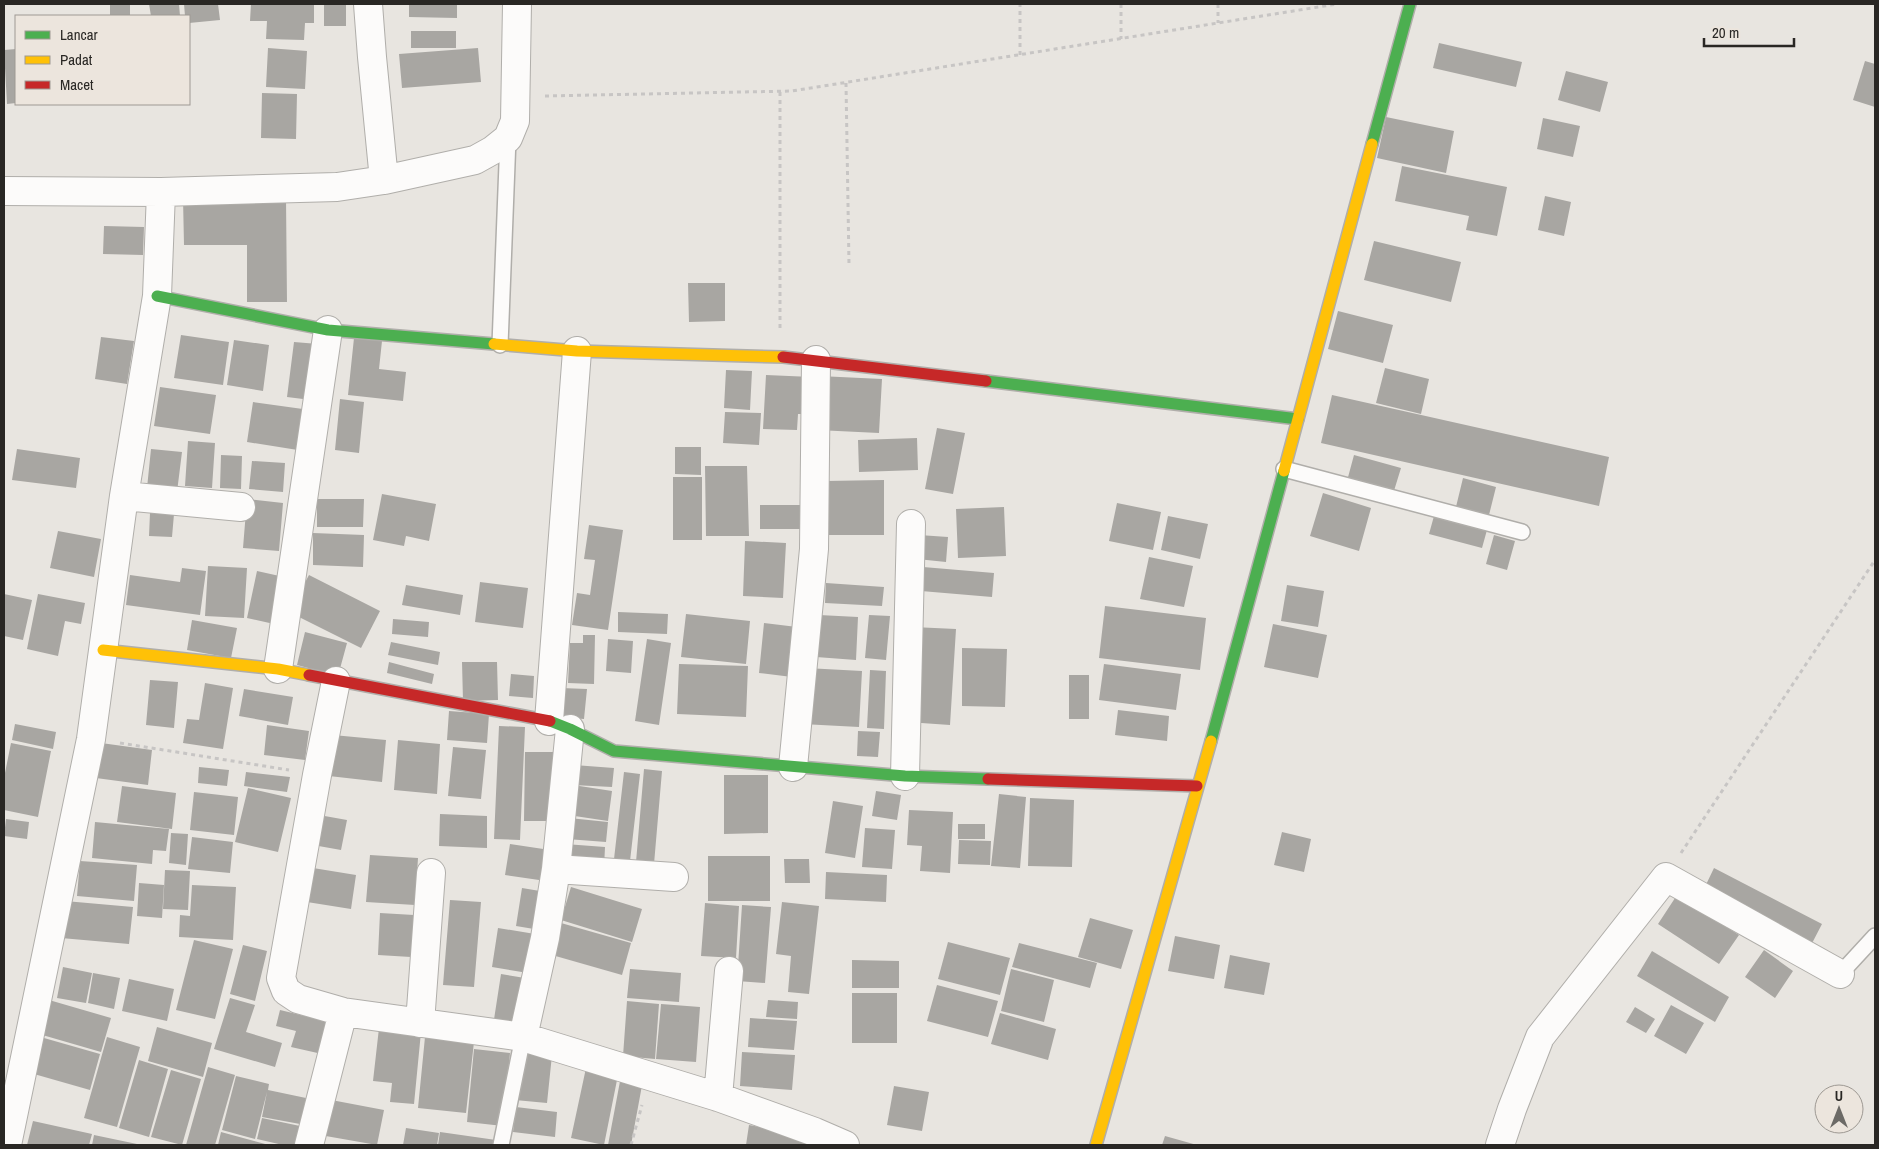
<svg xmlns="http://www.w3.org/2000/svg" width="1879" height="1149" font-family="'Archivo Narrow',sans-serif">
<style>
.building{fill:#a8a6a2}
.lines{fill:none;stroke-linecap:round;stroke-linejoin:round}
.lane-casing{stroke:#b0aeaa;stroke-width:18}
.street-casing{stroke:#b0aeaa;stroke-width:30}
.fast-casing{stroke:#b0aeaa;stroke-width:14}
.slow-casing{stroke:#b0aeaa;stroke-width:14}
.jam-casing{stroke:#b0aeaa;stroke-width:14}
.path{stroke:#c7c5c4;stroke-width:3;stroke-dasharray:4 4;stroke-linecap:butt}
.lane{stroke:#fcfbfa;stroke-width:15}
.street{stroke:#fcfbfa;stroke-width:28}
.fast{stroke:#4caf50;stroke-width:11}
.slow{stroke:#ffc107;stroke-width:11}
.jam{stroke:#c62828;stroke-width:11}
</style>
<rect width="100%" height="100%" fill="#e8e5e0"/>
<path class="building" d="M110,4H130V16H110Z
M149,4H179L180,16H151Z
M184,4H218L220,20L189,23V16H185Z
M251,4H314V23H305L304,40L266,39L267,21H250Z
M324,4H346V26H324Z
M409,4H457V18L409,17Z
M411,31H456V48H411Z
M1439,43L1522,62L1516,87L1433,68Z
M268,48L307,51L305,89L266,87Z
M478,48L481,82L402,88L399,54Z
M16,49V103L7,104L4,50Z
M1865,61L1875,64V107L1853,100Z
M1566,71L1608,82L1600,112L1558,100Z
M262,93L297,94L296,139L261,138Z
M1386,117L1454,131L1446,173L1377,158Z
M1543,118L1580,126L1573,157L1537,149Z
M1402,166L1507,187L1497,236L1466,230L1469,216L1395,201Z
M1545,196L1571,202L1564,236L1538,230Z
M183,198H286L287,302H247V245H184Z
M104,226L144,227L143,255L103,254Z
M1374,241L1461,262L1451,302L1364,280Z
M688,283H725V321L689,322Z
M1338,311L1393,325L1383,363L1328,349Z
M181,335L229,342L223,385L174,378Z
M101,337L134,341L127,384L95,379Z
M354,338L382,341L379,369L406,372L403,401L348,395Z
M234,340L269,345L263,391L227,385Z
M294,342L318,344L311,400L287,397Z
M1385,368L1429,379L1421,414L1376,403Z
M726,370L752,371L750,410L724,408Z
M766,375L812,377L810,414H798L797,430L763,429Z
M819,376L882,379L879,433L817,430Z
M160,387L216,395L210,434L154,426Z
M1332,395L1609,457L1599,506L1321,443Z
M340,399L364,402L359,453L335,450Z
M253,402L310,410L304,451L247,442Z
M725,412L761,413L759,445L723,443Z
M937,428L965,433L953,494L925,489Z
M917,438L918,470L859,472L858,440Z
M188,441L215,443L212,488L185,486Z
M675,447H701V475L675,474Z
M17,449L80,458L76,488L12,480Z
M151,449L182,452L177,492L147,488Z
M221,455L242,456L241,489L220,488Z
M1354,455L1401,468L1393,494L1347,481Z
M252,461L285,463L283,492L249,489Z
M705,466H747L749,536H706Z
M673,477H702V540H673Z
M1463,478L1496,487L1488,519L1455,511Z
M884,480V535H827L826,481Z
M1323,493L1371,508L1359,551L1310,536Z
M382,494L436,504L429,541L406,536L404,546L373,540Z
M247,499L283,503L279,551L243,548Z
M317,499H364L363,527H317Z
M1117,503L1161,512L1153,550L1109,541Z
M760,505H803V529H760Z
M1004,507L1006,556L958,558L956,509Z
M150,513L174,514L172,537L149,536Z
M1168,516L1208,524L1200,559L1161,550Z
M1434,516L1487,530L1482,548L1429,534Z
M589,525L623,530L608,630L572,625L577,593L590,595L595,560L584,559Z
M58,531L101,539L94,577L50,568Z
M313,533L364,535L363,567L313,565Z
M919,535L948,537L946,562L917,559Z
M1494,535L1515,541L1507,570L1486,564Z
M745,541L786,543L783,598L743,596Z
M1149,557L1193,566L1184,607L1140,599Z
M208,566L247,568L244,618L205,616Z
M923,567L994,573L992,597L921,591Z
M182,568L206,571L200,615L126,605L130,575L180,582Z
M257,571L284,577L274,624L247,618Z
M309,575L380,611L361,648L289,612Z
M480,582L528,588L523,628L475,622Z
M826,583L884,587L882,606L825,603Z
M406,585L463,595L460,615L402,605Z
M1287,585L1324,591L1318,627L1281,621Z
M4,594L32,600L23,640L4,636Z
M38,594L85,603L81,624L65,621L58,656L27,649Z
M1105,606L1206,618L1200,670L1099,658Z
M618,612L668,614L667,634L618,632Z
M686,614L750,621L746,664L681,657Z
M819,615L858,617L856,660L816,657Z
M869,615L890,616L886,660L865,658Z
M393,619L429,622L428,637L392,634Z
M192,620L237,628L231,658L187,650Z
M764,623L797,627L792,677L759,673Z
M1273,624L1327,635L1318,678L1264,667Z
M913,627L956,629L950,725L907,722Z
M305,632L347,643L338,676L297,665Z
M583,635H595L594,684L568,683L570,643H583Z
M608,639L633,641L631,673L606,671Z
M647,639L671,643L659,725L635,721Z
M391,642L440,652L438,665L388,655Z
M962,648L1007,649L1005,707L962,706Z
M389,662L434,674L432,684L387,673Z
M462,662H497L498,700L463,701Z
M679,664L748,666L746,717L677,714Z
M1104,664L1181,674L1176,710L1099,700Z
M806,668L862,671L859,727L802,724Z
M870,670L886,671L884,729L867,728Z
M511,674L534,676L533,698L509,696Z
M1069,675H1089V719H1069Z
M150,680L178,682L174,728L146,725Z
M205,683L233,688L223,749L183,743L187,719L199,720Z
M561,688L587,689L584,719L559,717Z
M244,689L293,697L288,725L239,716Z
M1118,710L1169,716L1167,741L1115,735Z
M449,711L489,714L487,743L447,740Z
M15,724L56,732L53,749L12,740Z
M267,725L309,731L305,760L264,755Z
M499,726L525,727L520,840L494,839Z
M858,731L880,732L878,757L857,756Z
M333,735L386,740L382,782L329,776Z
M398,740L440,744L437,794L394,790Z
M11,743L51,751L38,817L4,810V778Z
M101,743L152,750L148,785L96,778Z
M453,747L486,750L481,799L448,796Z
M525,752H553L552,821H524Z
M574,765L614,768L612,787L573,785Z
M199,767L229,770L227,786L198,783Z
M644,769L662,771L654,864L636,862Z
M246,772L290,777L287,792L244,786Z
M624,772L640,774L630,861L614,859Z
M724,775H768V833L724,834Z
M573,785L612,791L608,821L568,815Z
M122,786L176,793L172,829L117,822Z
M248,788L291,798L278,852L235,842Z
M876,791L901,795L897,820L872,816Z
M194,792L238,797L234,835L190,830Z
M999,794L1026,797L1020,868L991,866Z
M1030,798L1074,800L1072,867L1028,866Z
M833,801L863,806L855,858L825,853Z
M909,810L953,812L950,873L920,871L922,846L907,845Z
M440,814L487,816V848L439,846Z
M319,815L347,820L341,850L313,845Z
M569,818L608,822L606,842L567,839Z
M6,819L29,822L27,839L4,836Z
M95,822L169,829L166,851L153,850L152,864L92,858Z
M958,824H985V839H958Z
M865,828L895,830L892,869L862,867Z
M1282,832L1311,839L1304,872L1274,865Z
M171,833L188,834L186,865L169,863Z
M192,837L233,842L230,873L188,869Z
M959,840L991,841L990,865L958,864Z
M510,844L550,850L546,881L505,875Z
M565,844L605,847L604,868L563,865Z
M370,855L418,858L415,905L366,902Z
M708,856H770V901H708Z
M784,859H809L810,883H785Z
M80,861L137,865L134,901L77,896Z
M313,868L356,875L351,909L307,902Z
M1714,868L1822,924L1809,949L1702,893Z
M165,870L190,871L188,910L163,909Z
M826,872L887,875L886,902L825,899Z
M139,883L164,885L162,918L137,916Z
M192,885L236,887L233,940L179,937L180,915L190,916Z
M571,887L642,909L632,942L561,920Z
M522,888L552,893L546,931L516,926Z
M1677,895L1739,935L1719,964L1658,924Z
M450,900L481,902L474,987L443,985Z
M65,901L133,907L129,944L61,938Z
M782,902L819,906L809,994L788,992L791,956L776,954Z
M705,903L739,906L736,958L701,956Z
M742,905L771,907L765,983L737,981Z
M380,913L414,915L411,957L378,955Z
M1090,918L1133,930L1121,969L1078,957Z
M561,923L631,943L622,975L552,955Z
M498,928L535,934L528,973L492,967Z
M1175,936L1220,945L1214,979L1168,971Z
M194,940L233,949L215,1019L176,1010Z
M948,942L1010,958L1000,995L938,979Z
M1019,943L1097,963L1090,988L1012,967Z
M243,945L267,951L255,1001L230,994Z
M1764,950L1793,971L1775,998L1745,977Z
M1652,951L1729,997L1715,1022L1637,976Z
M1230,955L1270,963L1264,995L1224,988Z
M852,960L899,961V988H852Z
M63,967L92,973L86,1003L57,998Z
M630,969L681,973L679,1002L627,998Z
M1011,969L1054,980L1044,1022L1001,1011Z
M93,973L120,978L114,1009L88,1003Z
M501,974L531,979L523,1031L493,1026Z
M129,979L174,989L167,1021L122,1011Z
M937,985L998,1001L988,1037L927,1021Z
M852,993H897V1043H852Z
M230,998L255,1005L246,1032L282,1043L275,1067L214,1049Z
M49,1000L111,1018L101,1052L39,1034Z
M768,1000L798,1002L797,1019L766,1017Z
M627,1001L659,1004L655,1059L623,1056Z
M661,1004L700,1007L696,1062L656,1059Z
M1671,1005L1704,1023L1686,1054L1654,1036Z
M1635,1007L1655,1019L1646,1033L1626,1022Z
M280,1010L330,1022L322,1054L291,1047L296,1031L276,1026Z
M1000,1013L1056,1029L1048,1060L991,1044Z
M750,1018L797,1021L794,1050L748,1047Z
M157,1027L212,1043L203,1077L148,1061Z
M379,1028L421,1032L414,1104L390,1102L392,1083L373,1081Z
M107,1037L140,1047L117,1127L84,1118Z
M425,1037L474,1042L466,1113L418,1108Z
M44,1038L100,1054L90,1090L34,1074Z
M474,1049L510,1053L503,1126L467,1122Z
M521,1051L552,1055L547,1103L515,1100Z
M742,1052L795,1055L792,1090L740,1086Z
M139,1060L168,1069L149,1137L119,1128Z
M208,1067L235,1075L215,1145H186Z
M586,1068L618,1075L604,1145L571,1138Z
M171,1070L201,1079L182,1145L151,1137Z
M236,1076L269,1084L268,1090L306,1098L300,1124L262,1117L267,1092L255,1139L222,1130Z
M621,1076L643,1080L631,1145H608Z
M894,1086L929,1092L922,1131L887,1125Z
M326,1099L384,1110L377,1145L320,1135Z
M516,1107L557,1112L555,1137L513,1132Z
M262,1118L300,1126L295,1145H283L257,1139Z
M33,1121L92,1134L89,1145H27Z
M749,1125L817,1138L815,1145H746Z
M406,1128L439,1133L437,1145H403Z
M221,1132L269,1145H218Z
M440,1132L496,1140L495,1145H438Z
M94,1135L137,1144V1145H92Z
M1165,1136L1197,1145H1162Z"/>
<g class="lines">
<g class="lane-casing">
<path id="lane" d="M500,345L508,138
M1284,469L1522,532
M1840,974L1875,936
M501,1145L523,1037"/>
</g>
<g class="street-casing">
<path id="street" d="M368,4L372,57L384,180
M4,191L161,192L337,187L384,180L475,160L493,150L508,138L515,121L517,4
M124,496L241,507
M278,669L328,330
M336,681L317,775L281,978L286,991L298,999L343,1012L523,1037L718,1097L815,1132L845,1145
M549,721L577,351
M793,767L814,549L816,360
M905,776L911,524
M556,869L674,877
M420,1023L431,873
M523,1037L545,938L556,869L570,729
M718,1097L729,971
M7,1145L91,739L124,496L157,296L161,192
M309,1145L343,1012
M1500,1145L1512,1109L1540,1037L1666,877L1840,974"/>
</g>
<g class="fast-casing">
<path id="fast" d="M1372,144L1410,4
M157,296L328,330L494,344
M986,381L1298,419
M550,721L570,729L614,751L905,776L988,779
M1211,741L1284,471"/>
</g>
<g class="slow-casing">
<path id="slow" d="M494,344L577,351L783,357
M1284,471L1372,144
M103,650L278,669L309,675
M1096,1145L1211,741"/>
</g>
<g class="jam-casing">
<path id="jam" d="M783,357L986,381
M309,675L550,721
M988,779L1197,786"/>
</g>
<path class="path" d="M1121,4V39
M1218,4V23
M1020,55V4
M846,83L849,265
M780,92V329
M545,96L792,91L1337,4
M120,743L289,770
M1681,853L1875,560
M631,1145L642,1105"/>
<use href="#lane" class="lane"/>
<use href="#street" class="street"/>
<use href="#fast" class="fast"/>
<use href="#slow" class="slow"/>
<use href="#jam" class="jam"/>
</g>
<rect width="1879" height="1149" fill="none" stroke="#292724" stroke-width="10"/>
<rect x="15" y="15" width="175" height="90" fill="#ece5dd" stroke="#9e9993"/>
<rect x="25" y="31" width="25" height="8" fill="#4caf50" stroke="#9e9993"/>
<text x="60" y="40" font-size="15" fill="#292724">Lancar</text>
<rect x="25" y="56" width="25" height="8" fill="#ffc107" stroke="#9e9993"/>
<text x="60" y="65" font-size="15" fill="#292724">Padat</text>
<rect x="25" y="81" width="25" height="8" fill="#c62828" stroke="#9e9993"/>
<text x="60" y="90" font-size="15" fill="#292724">Macet</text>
<g transform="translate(1839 1109)"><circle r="24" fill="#ece5dd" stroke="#9e9993"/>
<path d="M0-4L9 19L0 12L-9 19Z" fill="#6c6a66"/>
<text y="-8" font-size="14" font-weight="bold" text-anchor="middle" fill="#292724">U</text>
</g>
<path d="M1704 38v8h90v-8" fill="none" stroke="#292724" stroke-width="2.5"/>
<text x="1712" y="38" font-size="15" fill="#292724" stroke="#ece5dd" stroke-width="4" paint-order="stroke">20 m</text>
</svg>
